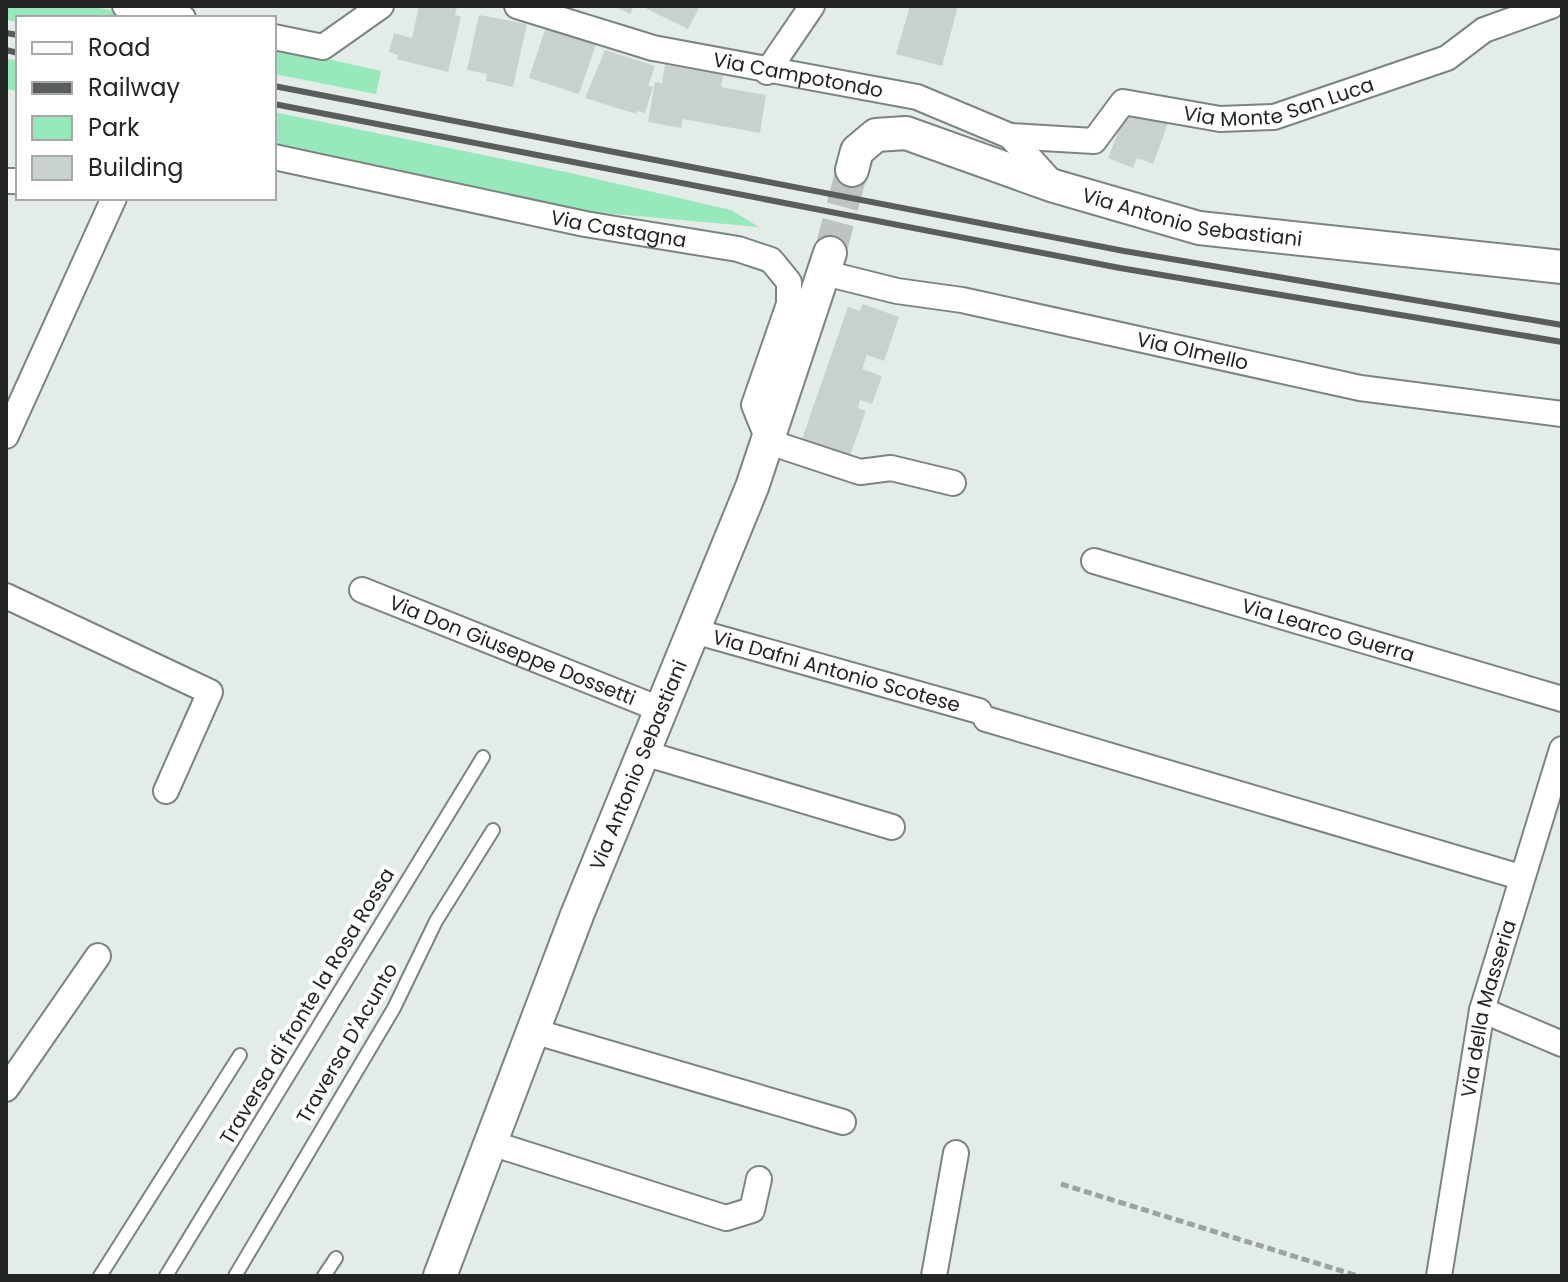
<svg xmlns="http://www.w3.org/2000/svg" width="1568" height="1282" font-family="Poppins,sans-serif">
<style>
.green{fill:#97e8bb}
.building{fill:#c8d1cc}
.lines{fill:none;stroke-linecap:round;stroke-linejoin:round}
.secondary-tunnel{stroke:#bdc4bf;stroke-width:32;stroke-dasharray:32 16;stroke-linecap:butt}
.lane-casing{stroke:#7c847f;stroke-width:16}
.street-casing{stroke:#7c847f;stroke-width:28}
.secondary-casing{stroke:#7c847f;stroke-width:36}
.path{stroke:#9ca39f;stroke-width:5;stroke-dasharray:8 4;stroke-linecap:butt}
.lane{stroke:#fff;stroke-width:12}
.street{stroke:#fff;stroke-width:24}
.secondary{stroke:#fff;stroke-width:32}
.rail{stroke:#5a5e5b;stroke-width:6}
.labels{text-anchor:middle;stroke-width:8;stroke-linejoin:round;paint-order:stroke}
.street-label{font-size:20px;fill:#232624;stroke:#fff}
</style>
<rect width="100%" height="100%" fill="#e3ece6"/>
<path class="green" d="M6,6H90L150,18H18V22L6,20Z
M274,47L381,71L376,94L274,74Z
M6,58L18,61V91L6,89Z
M274,112L566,172L731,210L759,227L592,212L274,145Z"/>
<path class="building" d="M419,6H457L455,15L461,17L448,72L397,59L398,55L389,52L394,33L412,38Z
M614,6H634L630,14Z
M641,6H700L688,29Z
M910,6H958L942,66L896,54Z
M479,15L527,24L513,87L486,81L487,74L467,70Z
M546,27L596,44L579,94L529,78Z
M605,50L655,66L648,86L653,87L645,113L637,111L636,114L585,98Z
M665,65L723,75L721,87L766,95L760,133L683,119L681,128L648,122L655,82L662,83Z
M1128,108L1168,123L1153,164L1137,158L1133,168L1108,158Z
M863,304L899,317L884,361L867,355L862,369L882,376L872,404L860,400L858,408L866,411L849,458L801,442L848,307L860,311Z"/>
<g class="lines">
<path class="secondary-tunnel" d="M830,253L852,170"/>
<g class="lane-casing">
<path id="lane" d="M100,1276L240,1055
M166,1276L483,757
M235,1276L394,1008L436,921L493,830
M324,1276L336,1258"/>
</g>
<g class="street-casing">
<g id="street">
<path d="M125,6L183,18"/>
<path id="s1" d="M517,6L653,48L917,97L1010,136L1054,185"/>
<path d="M274,37L323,47L381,6"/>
<path d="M767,72L812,6"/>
<path id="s2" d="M1010,136L1094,141L1123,102L1220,119L1274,117L1447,58L1484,30L1551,6"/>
<path id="s3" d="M274,157L585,224L738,249L771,260L789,282V304L754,405L769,442L860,472L891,468L953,483"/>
<path d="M6,181H18"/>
<path id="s4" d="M825,273L897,291L962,300L1360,388L1562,414"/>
<path d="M6,436L114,198"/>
<path id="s5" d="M1094,561L1562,699"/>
<path id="s6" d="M362,590L662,710"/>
<path d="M6,596L210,692L166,791"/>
<path id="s7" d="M694,631L979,711"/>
<path d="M986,719L1520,877"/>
<path d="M644,753L892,827"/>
<path d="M1482,1010L1562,1044"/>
<path d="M533,1031L843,1122"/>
<path d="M6,1089L98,956"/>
<path d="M491,1143L726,1218L752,1210L759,1179"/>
<path d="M934,1276L956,1153"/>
<path id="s8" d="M1439,1276L1482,1010L1562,749"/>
</g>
</g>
<g class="secondary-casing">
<g id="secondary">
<path id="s9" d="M852,170L857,151L876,135L906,133L1054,186L1199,228L1562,267"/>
<path id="s10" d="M440,1276L577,915L752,487L830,253"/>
</g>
</g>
<path class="path" d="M1061,1184L1358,1276"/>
<use href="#lane" class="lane"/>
<use href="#street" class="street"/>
<use href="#secondary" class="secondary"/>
<path class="rail" d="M6,33L18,35
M6,50L18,53
M274,86L1124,251L1562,325
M274,104L1120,268L1562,342"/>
</g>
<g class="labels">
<g class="street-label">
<text dy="7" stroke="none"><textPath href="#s1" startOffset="290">Via Campotondo</textPath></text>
<text dy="7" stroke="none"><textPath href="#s2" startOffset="292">Via Monte San Luca</textPath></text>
<text dy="7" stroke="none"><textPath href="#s9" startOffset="374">Via Antonio Sebastiani</textPath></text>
<text dy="7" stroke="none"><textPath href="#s3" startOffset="352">Via Castagna</textPath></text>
<text dy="7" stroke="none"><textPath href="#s4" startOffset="376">Via Olmello</textPath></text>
<text dy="7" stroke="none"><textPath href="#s5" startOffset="244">Via Learco Guerra</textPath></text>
<text dy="7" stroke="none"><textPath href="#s6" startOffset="162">Via Don Giuseppe Dossetti</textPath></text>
<text dy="7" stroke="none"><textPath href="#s7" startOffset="148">Via Dafni Antonio Scotese</textPath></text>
<text dy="7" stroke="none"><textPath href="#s10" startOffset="548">Via Antonio Sebastiani</textPath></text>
<text transform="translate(307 1006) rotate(-59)" y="7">Traversa di fronte la Rosa Rossa</text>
<text dy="7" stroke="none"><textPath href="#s8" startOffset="272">Via della Masseria</textPath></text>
<text transform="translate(347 1043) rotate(-60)" y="7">Traversa D'Acunto</text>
</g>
</g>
<rect width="1568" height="1282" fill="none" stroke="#232624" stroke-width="16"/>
<rect x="16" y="16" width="260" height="184" fill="#ffffff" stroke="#a7a8a7" stroke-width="2"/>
<rect x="32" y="42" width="40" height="12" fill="#ffffff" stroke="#a7a8a7" stroke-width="2"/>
<text x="88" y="56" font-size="24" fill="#232624">Road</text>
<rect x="32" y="82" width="40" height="12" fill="#5a5e5b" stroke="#a7a8a7" stroke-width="2"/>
<text x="88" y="96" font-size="24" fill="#232624">Railway</text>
<rect x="32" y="116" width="40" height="24" fill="#97e8bb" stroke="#a7a8a7" stroke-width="2"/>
<text x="88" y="136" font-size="24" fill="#232624">Park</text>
<rect x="32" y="156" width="40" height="24" fill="#c8d1cc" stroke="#a7a8a7" stroke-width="2"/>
<text x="88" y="176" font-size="24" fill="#232624">Building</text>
</svg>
